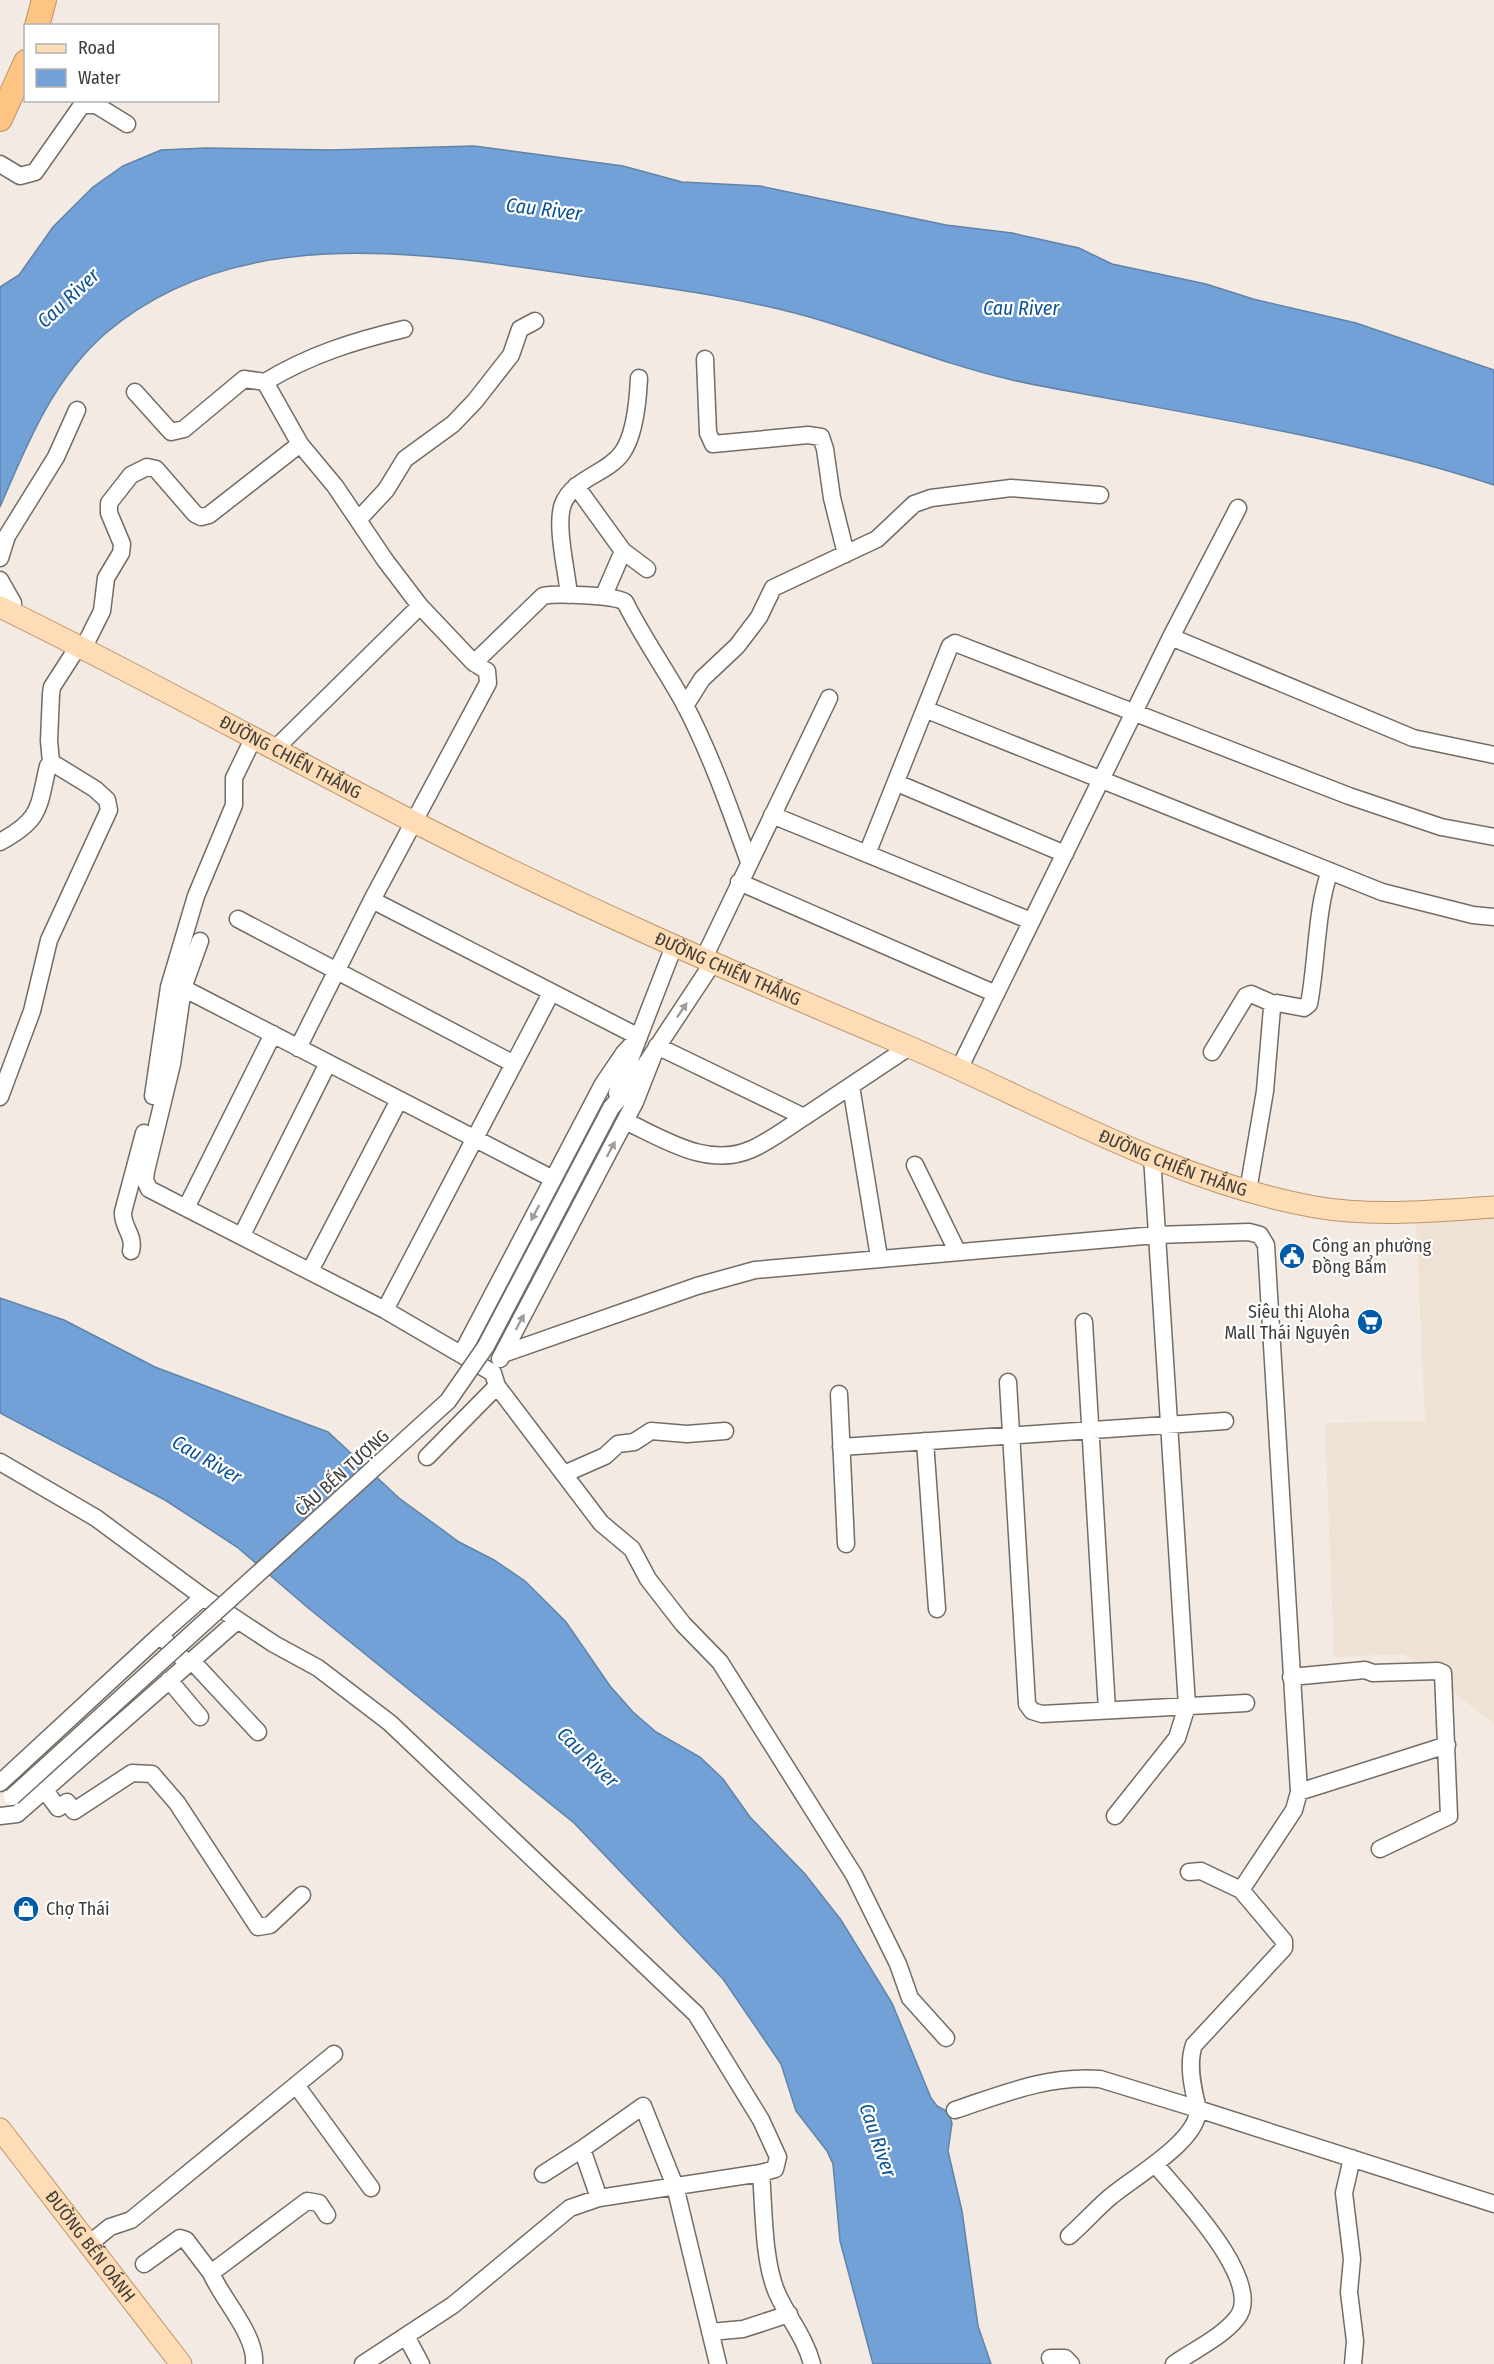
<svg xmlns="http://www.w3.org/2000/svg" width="1494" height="2364" font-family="'Fira Sans Condensed',sans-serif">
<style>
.built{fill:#efe1d3}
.water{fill:#71a1d7;stroke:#6283a8;stroke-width:1.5}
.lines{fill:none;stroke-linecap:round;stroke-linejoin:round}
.minor-casing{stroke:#736c65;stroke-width:19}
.major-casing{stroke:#bc946a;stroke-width:23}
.highway-casing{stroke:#bc946a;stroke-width:26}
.minor{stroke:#fff;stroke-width:16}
.major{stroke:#fedcb5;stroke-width:21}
.highway{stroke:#fec484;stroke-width:24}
.minor-bridge-casing{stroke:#736c65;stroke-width:19;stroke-linecap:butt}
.minor-bridge{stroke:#fff;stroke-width:16}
.oneway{fill:#a09e9c}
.labels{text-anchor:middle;stroke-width:4.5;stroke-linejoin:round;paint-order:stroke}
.street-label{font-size:18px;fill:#403c39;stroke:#fff}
.poi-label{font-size:18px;fill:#403c39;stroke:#fff;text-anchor:start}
.water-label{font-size:20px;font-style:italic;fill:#0c5395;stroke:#fff}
</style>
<rect width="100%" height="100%" fill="#f3ebe3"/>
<path class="built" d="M1494,1218V1726L1492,1722L1404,1654L1334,1657L1325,1423L1425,1421L1416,1224Z"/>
<path class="water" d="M474,146L623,166L682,182L760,186L946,225L1012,233L1079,248L1112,264L1206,284L1253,299L1356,323L1494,370V485C1377,447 1254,425 1133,403C1093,395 1052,389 1012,380C947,365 886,340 823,321C746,298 667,288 589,277C431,254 239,219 106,333C53,379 27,444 0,507V287L19,275L53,227L93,187L123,166L161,150L206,148L330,150Z
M0,1298L64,1320L155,1367L328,1432L399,1498L459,1542L494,1560L525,1581L566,1622L610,1686L633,1712L656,1732L700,1757L723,1779L750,1817L805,1874L841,1920L892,2003L931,2098L937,2106L948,2112L952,2123L948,2151L962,2211L978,2326L991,2364H873L840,2241L833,2164L827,2151L796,2111L781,2064L723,1979L574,1823L307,1607L237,1547L165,1500L0,1413Z"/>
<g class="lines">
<g class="minor-casing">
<path id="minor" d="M0,164L20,176L35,172L82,105H96L127,124
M705,359L708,433L713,444L808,435L821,437L825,449L832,498L846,554
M265,382C309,355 354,341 404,329
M135,392L171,432L184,429L244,379L265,382L300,444L335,486L385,560L420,606L474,663
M576,486L623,551L647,569
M358,520L386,490L405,459L453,424L475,401L511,355L520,329L535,321
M0,558L7,536L56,457L77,410
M0,580L13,603L11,613
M569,595C567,572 555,525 563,504C573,478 607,474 622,453C635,435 638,400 639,378
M604,595L623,551
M1171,637L1413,738L1494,755
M84,647L102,611L106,578L121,553L122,544L109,513V503L131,475L147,467L156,469L195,514L201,517L209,515L300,444
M685,706L702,679L737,646L759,617L773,588L877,539L914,504L931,498L1011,488L1100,495
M927,710L1382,892L1473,915L1494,917
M276,748L420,606
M897,783L1065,854
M772,815L1031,921
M0,842C42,819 38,808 48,766L51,762
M867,854L950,646L955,643L1349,796L1441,827L1494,837
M739,882L996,994
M372,900L639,1037L624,1053L603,1084L462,1353
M238,919L514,1064
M200,941L183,988L172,1064L146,1171L145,1180L149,1189L385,1310L493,1373L497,1386L601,1523L632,1549L648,1579L683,1624L720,1662L854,1875L898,1964L910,1998L946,2038
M703,960L829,698
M183,988L553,1179
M298,1048L372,900L488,683L487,671L474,663L543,596C555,593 614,595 625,602C643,638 666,670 685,705C711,755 730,809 749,862
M1212,1052L1246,996L1251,994L1274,1004
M959,1069L1171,637L1238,508
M851,1086L879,1257
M617,1093L674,946
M153,1096L169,987L196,896L234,805V778L254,737
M0,1097L32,1011L49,940L109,810L107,800L95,789L51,762L49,741L51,694L52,687L79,645
M611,1108L636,1079L712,964
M625,1121C664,1139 708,1169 752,1149C770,1141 787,1128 804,1117
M915,1165L957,1251
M1248,1191L1265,1091L1272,1008L1277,1003L1304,1008L1309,1004C1317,963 1316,908 1330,871
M187,1206L273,1034
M242,1235L328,1063
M131,1251C135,1235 122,1227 123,1212L144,1133
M310,1271L399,1100
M385,1310L551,993
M1084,1322L1107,1710
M503,1354L697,1286L755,1270L1156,1235L1249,1232L1260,1235L1266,1245L1299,1792L1294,1810L1241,1890L1284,1941V1948L1194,2045C1187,2064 1193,2090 1198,2109L1100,2079C1048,2075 1003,2094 955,2110
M500,1359L635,1102L657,1046L804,1117L909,1047
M1008,1382L1027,1704L1032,1711L1042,1714L1246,1703
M839,1394L846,1544
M925,1441L937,1609
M841,1447L1225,1421
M427,1457L497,1386
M0,1462L96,1518L203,1597L274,1644L318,1668L390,1723L696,2014L761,2120L778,2157L775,2169L761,2173L599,2198L570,2208L453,2305L363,2364
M564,1474L605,1456L618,1444L634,1442L651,1431L687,1434L725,1431
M160,1635L203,1597
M192,1661L258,1732
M188,1664L238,1620
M1291,1677L1365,1670L1373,1673L1438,1671L1443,1673L1449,1816L1380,1849
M169,1680L200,1717
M0,1783L160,1635L188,1664L17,1814L0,1816
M44,1789L58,1808L67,1802L74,1811L132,1773L152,1774L177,1803L258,1927L270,1925L302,1895
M1299,1792L1447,1745
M1115,1816L1177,1738L1187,1706L1152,1156
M1189,1872L1201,1871L1241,1890
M296,2085L371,2188
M582,2149L643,2106L675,2186L718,2364
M1352,2158L1344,2193L1352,2259L1349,2292L1355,2341L1353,2364
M1155,2164C1177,2191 1266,2282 1237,2318C1222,2337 1194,2350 1174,2364
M761,2173C764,2209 763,2261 777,2293C788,2318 805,2337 812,2364
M543,2174L582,2149L599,2198
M1069,2236C1083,2224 1095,2210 1109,2198C1132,2178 1199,2141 1198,2109L1494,2204
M89,2244L110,2227L131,2220L334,2054
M144,2264L180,2238L186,2240L211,2273
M710,2332L743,2329L789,2314
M406,2336L421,2364
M1050,2358H1065L1071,2364
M254,2364C257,2336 222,2299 211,2273L307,2201L319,2203L327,2215"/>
</g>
<g class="major-casing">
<g id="major">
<path id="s1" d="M0,607C140,675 275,751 414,822C574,904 739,975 905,1045C1036,1101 1174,1182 1315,1207C1373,1217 1435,1211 1494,1207"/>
<path id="s2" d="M0,2129L181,2364"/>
</g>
</g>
<g class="highway-casing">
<path id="highway" d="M37,26L44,0
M0,119L26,62"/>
</g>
<use href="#minor" class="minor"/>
<use href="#major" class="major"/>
<use href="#highway" class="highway"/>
<g class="minor-bridge-casing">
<path id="minor-bridge" d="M12,1797L448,1401L486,1346L611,1108"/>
</g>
<use href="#minor-bridge" class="minor-bridge"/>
</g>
<defs><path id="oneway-solid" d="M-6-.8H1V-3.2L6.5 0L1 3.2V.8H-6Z" transform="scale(1.5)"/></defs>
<g class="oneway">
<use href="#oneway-solid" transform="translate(682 1010) rotate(-56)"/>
<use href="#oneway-solid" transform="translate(611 1149) rotate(-62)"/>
<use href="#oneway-solid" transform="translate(535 1213) rotate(118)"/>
<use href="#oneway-solid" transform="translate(520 1322) rotate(-62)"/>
</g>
<defs>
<g id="civic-disc" transform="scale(1.35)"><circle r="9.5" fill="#005ca9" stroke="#fff"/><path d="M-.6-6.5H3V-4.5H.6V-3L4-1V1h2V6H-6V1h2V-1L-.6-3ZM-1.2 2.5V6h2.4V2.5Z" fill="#fff"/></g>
<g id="supermarket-disc" transform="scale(1.35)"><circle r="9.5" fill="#005ca9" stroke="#fff"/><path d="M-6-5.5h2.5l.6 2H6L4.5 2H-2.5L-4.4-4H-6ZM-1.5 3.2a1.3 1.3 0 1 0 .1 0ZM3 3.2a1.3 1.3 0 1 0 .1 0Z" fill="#fff"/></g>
<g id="shop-disc" transform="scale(1.35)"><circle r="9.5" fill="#005ca9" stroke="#fff"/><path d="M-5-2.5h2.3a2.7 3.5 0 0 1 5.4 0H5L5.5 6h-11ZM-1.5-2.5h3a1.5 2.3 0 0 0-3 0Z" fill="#fff"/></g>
</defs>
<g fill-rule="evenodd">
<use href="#civic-disc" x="1292" y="1256"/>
<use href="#supermarket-disc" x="1370" y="1322"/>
<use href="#shop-disc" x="26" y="1909"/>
</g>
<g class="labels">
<g class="street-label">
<text dy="6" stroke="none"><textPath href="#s1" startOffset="327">ĐƯỜNG CHIẾN THẮNG</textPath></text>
<text dy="6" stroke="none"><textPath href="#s1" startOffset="813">ĐƯỜNG CHIẾN THẮNG</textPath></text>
<text dy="6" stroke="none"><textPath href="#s1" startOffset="1299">ĐƯỜNG CHIẾN THẮNG</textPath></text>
<text transform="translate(342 1473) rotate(-42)" y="6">CẦU BẾN TƯỢNG</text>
<text dy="6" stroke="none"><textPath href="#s2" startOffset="148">ĐƯỜNG BẾN OÁNH</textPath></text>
</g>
<g class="poi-label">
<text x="1312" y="1252">Công an phường<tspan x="1312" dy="21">Đồng Bẩm</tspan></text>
<text x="1350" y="1318" text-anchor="end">Siêu thị Aloha<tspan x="1350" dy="21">Mall Thái Nguyên</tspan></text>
<text x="46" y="1915">Chợ Thái</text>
</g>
<g class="water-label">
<text transform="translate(544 209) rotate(7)" y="7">Cau River</text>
<text transform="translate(68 298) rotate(-43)" y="7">Cau River</text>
<text x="1021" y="315">Cau River</text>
<text transform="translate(207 1459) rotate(30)" y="7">Cau River</text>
<text transform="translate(588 1757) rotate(44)" y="7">Cau River</text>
<text transform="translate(878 2140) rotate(71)" y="7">Cau River</text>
</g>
</g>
<rect x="24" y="24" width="195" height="78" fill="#ffffff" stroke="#b3b1b0" stroke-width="1.5"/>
<rect x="36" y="44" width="30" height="9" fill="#fedcb5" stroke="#b3b1b0" stroke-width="1.5"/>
<text x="78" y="54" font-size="18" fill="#403c39">Road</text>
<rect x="36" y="69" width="30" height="18" fill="#71a1d7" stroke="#b3b1b0" stroke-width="1.5"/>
<text x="78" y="84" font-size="18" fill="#403c39">Water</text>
</svg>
